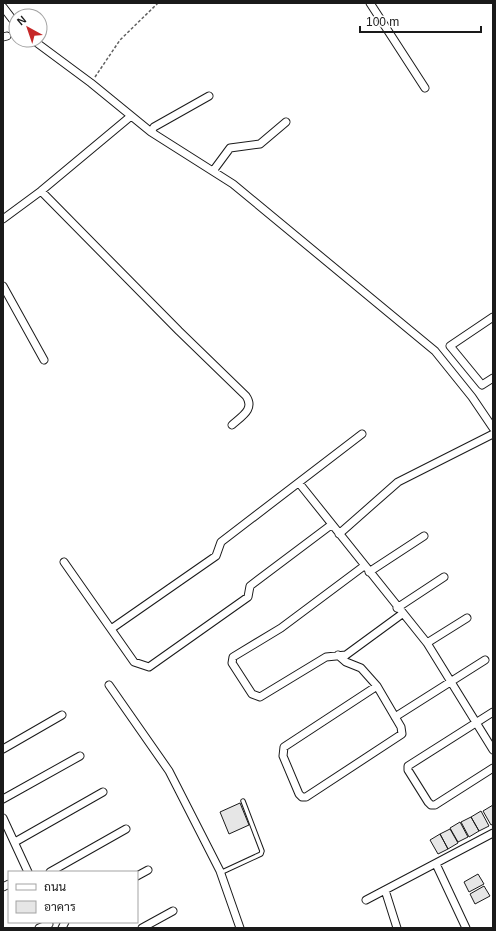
<svg xmlns="http://www.w3.org/2000/svg" width="496" height="931" font-family="Helvetica,Sarabun,sans-serif">
<style>
.building{fill:#e6e6e6;stroke:#1a1a1a}
.lines{fill:none;stroke-linecap:round;stroke-linejoin:round}
.service-casing{stroke:#1a1a1a;stroke-width:5.5}
.minor-casing{stroke:#1a1a1a;stroke-width:9}
.path{stroke:#5f5f5f;stroke-width:1.5;stroke-dasharray:3 2;stroke-linecap:butt}
.service{stroke:#fff;stroke-width:3.5}
.minor{stroke:#fff;stroke-width:7}
</style>
<rect width="100%" height="100%" fill="#fff"/>
<path class="building" d="M240,803L249,825L229,834L220,812Z
M493,805V824L491,825L483,811Z
M481,811L489,826L479,831L471,817Z
M471,817L479,831L469,837L461,822Z
M460,822L468,837L458,842L450,828Z
M450,829L458,843L448,849L440,834Z
M440,834L448,849L438,854L430,840Z
M478,874L484,884L469,892L464,882Z
M484,886L490,896L475,904L470,894Z"/>
<g class="lines">
<g class="service-casing">
<path id="service" d="M220,873L261,854L262,851L243,801"/>
</g>
<g class="minor-casing">
<path id="minor" d="M370,3L425,88
M3,7L16,24
M3,37L7,36
M33,40L91,83L151,132L233,184L435,351L472,397L493,428
M151,132L154,127L209,96
M213,171L230,148L260,144L286,122
M41,191L179,331L246,396C255,409 242,416 232,425
M3,219L41,191L131,116
M3,286L44,360
M493,317L450,346L482,385L493,378
M299,483L427,643L493,750
M339,534L398,482L493,434
M64,562L134,662L149,667L248,597L250,586L331,525
M364,566L281,628L233,657L232,663L252,694L260,697L326,657L346,655L402,614
M369,572L424,536
M397,608L444,577
M111,629L216,556L221,542L362,434
M427,643L467,618
M338,655L346,662L361,668L377,686
M109,685L169,771L220,871L240,928
M377,686L401,727L402,734L306,797H302L299,794L283,756L284,747Z
M493,712L408,766V770L428,802L431,805H435L493,768
M395,717L485,660
M3,749L62,715
M3,799L80,756
M3,818L28,872
M15,842L103,792
M436,864L466,928
M50,872L126,829
M137,876L148,870
M3,887L9,884
M385,890L397,928
M366,900L493,833
M39,928L49,924
M62,928L65,922
M142,928L173,911"/>
</g>
<path class="path" d="M95,77L120,40L158,3"/>
<use href="#service" class="service"/>
<use href="#minor" class="minor"/>
</g>
<rect width="496" height="931" fill="none" stroke="#1a1a1a" stroke-width="8"/>
<rect x="8" y="871" width="130" height="52" fill="#ffffff" stroke="#a3a3a3"/>
<rect x="16" y="884" width="20" height="6" fill="#ffffff" stroke="#a3a3a3"/>
<text x="44" y="891" font-size="12" fill="#1a1a1a">ถนน</text>
<rect x="16" y="901" width="20" height="12" fill="#e6e6e6" stroke="#a3a3a3"/>
<text x="44" y="911" font-size="12" fill="#1a1a1a">อาคาร</text>
<g transform="translate(28 28) rotate(320)"><circle r="19" fill="#ffffff" stroke="#a3a3a3"/>
<path d="M0-3L7 15L0 10L-7 15Z" fill="#c62828"/>
<text y="-6" font-size="11" font-weight="bold" text-anchor="middle" fill="#1a1a1a">N</text>
</g>
<path d="M360 26v6h121v-6" fill="none" stroke="#1a1a1a" stroke-width="2"/>
<text x="366" y="26" font-size="12" fill="#1a1a1a" stroke="#ffffff" stroke-width="3" paint-order="stroke">100 m</text>
</svg>
